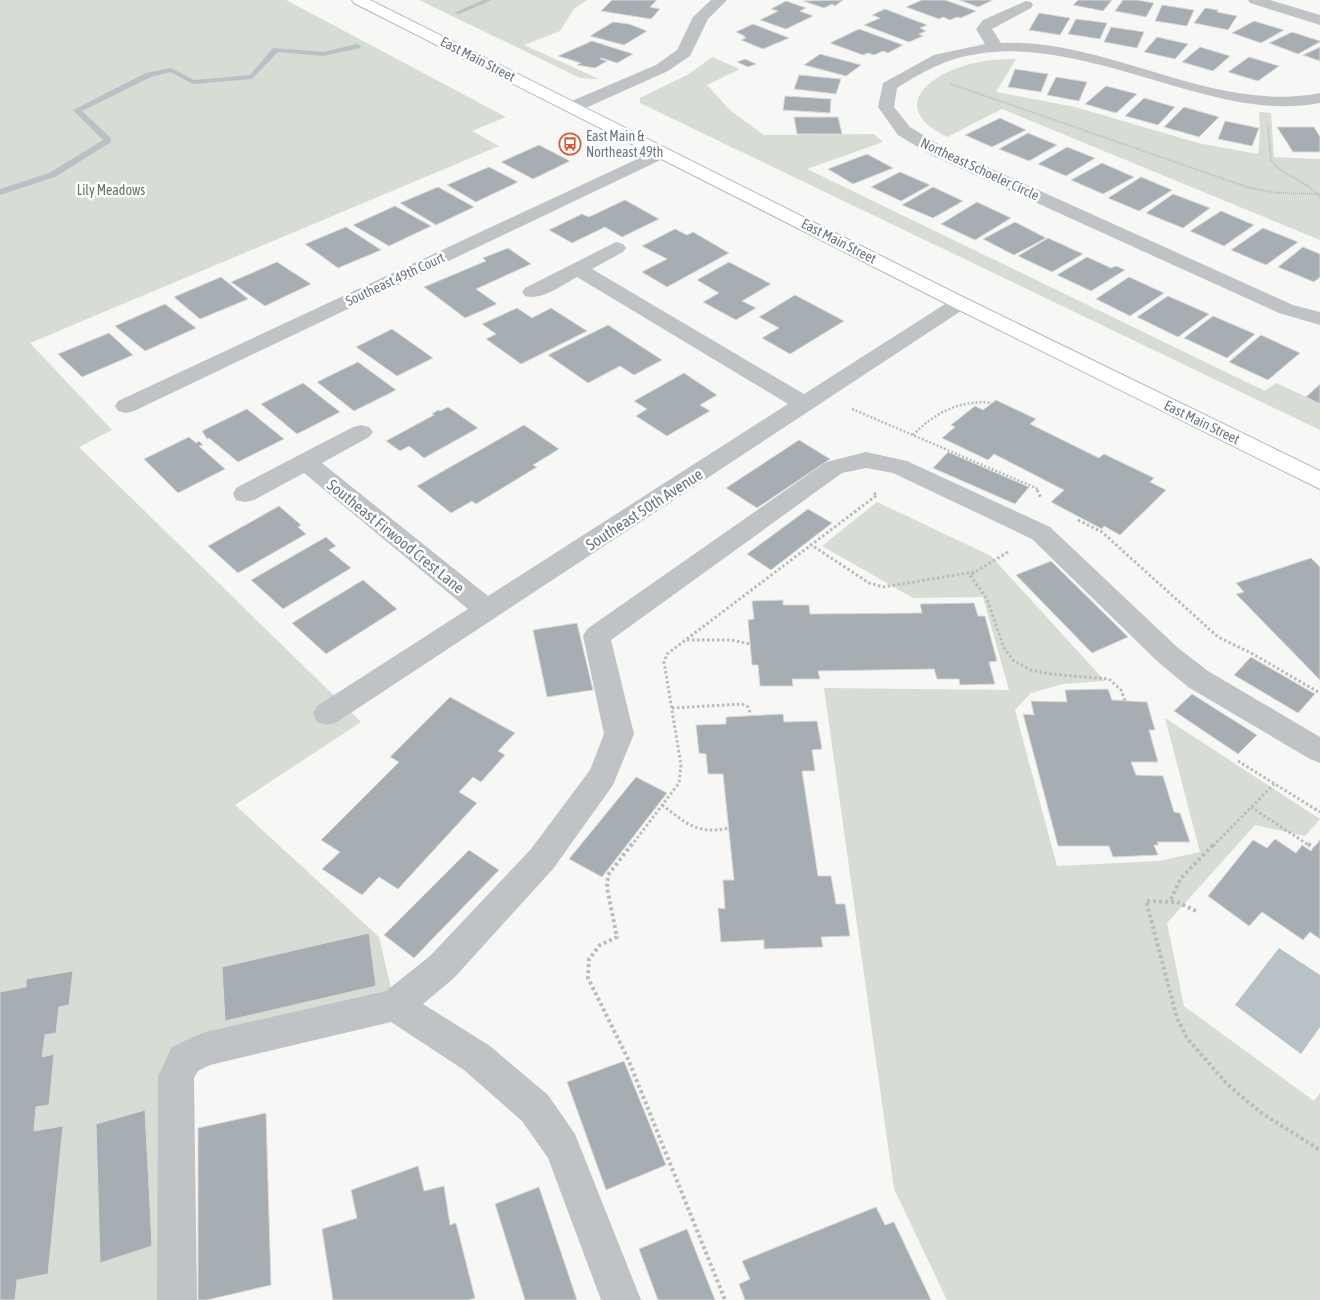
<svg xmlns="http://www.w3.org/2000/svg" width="1320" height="1300" font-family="'Asap Condensed',sans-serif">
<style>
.green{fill:#d7dcd5}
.water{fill:#b8c2c6}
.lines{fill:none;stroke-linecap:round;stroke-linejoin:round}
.stream{fill:#b8c2c6;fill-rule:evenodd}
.building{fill:#a7aeb3;stroke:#d9d9d7}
.major-casing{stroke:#b3b7ba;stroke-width:2}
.path-far3{stroke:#b9bcbe;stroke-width:2;stroke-dasharray:1 1;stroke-linecap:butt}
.path-far2{stroke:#b9bcbe;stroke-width:2.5;stroke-dasharray:2 2;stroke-linecap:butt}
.path-far1{stroke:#b9bcbe;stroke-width:3;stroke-dasharray:2.5 2.5;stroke-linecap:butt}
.path{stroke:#b9bcbe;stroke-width:4;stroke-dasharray:3 3;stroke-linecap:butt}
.minor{fill:#bfc3c6;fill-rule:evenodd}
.major{fill:#fff;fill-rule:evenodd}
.labels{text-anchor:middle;stroke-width:5;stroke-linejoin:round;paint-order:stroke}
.far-street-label{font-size:14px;fill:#6a7883;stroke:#fff}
.far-poi-label{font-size:14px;fill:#6a7883;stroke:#fff;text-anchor:start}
.far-park-label{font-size:14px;fill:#677664;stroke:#fff}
.street-label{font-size:16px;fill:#6a7883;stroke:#fff}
</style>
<rect width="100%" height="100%" fill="#f7f7f5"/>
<path class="green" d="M0,0H286L506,117L472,131L499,146L30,343L112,430L79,447L361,722L235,805L379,937L395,1005L185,1059L177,1300H0Z
M419,0H587L574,9L560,31L524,45L599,79L580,78Z
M712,57L740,69L707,85L731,111L764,135L874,134L883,142L807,169L1265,391L1276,383L1320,403V430L640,103V98L689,74Z
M1016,59L996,92L1075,107L1198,143L1258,154L1260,134L1259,112L1271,113L1274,157L1320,159V240L1002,109L947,137C889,108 926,76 970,64C985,60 1000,59 1016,59Z
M877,502L991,556L1105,681L1063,684L1031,693L1015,710L1057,866L1159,861L1200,852L1165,718L1320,819L1305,836L1255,825L1167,923L1184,1006L1314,1101L1320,1093V1300H947L894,1189L824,688L1009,690L983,597L913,598L822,546Z"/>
<path class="water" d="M1279,948L1320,975V1027L1301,1054L1235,1005Z"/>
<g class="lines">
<path class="stream" d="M483,0H492L459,14L454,13Z
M357,44L361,46L360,48L323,56L278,52L252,79L193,84L170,72L151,77L82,111L111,138V142L55,177L0,195V189L49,173L103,140L73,110L146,73L171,68L194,80L250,75L273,48L323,52Z"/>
</g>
<path class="building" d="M612,0H657L650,7L660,9L651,19L601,11Z
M843,0L835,6L832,4L824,8L803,1Z
M922,0H945L976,11L961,18L957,17L950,20L943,17L939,19L906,7Z
M959,0H993L978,7Z
M1078,0H1112L1103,11L1073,5Z
M1123,0H1137L1154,3L1146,17L1115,11Z
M786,1L806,8L800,11L813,16L786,29L760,20L778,11L771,9Z
M1162,5L1194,10L1187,26L1155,21Z
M1205,8L1218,10L1217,12L1237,16L1228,30L1194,23Z
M885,9L927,25L920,28L926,31L919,34L923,36L909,42L864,25L880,18L872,15Z
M1039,13L1070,18L1060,35L1029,30Z
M1076,19L1107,23L1100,39L1068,34Z
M1254,21L1284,30L1261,43L1232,33Z
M613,22L629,24L647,31L624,45L590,36Z
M753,24L789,38L763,49L741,40L746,38L743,37L745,36L736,32Z
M1111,27L1144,32L1137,48L1104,42Z
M859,29L903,45L888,53L883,51L874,55L868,53L863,55L830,43Z
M1292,32L1320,41V42L1298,54L1269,43Z
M1157,37L1188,44L1175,59L1144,52Z
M592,41L633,54L617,63L602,58L600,59L607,61L595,68L577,65L581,63L558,56Z
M1200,47L1230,56L1213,71L1182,62Z
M1320,47V61L1303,55Z
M820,54L861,65L846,76L804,65Z
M1249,57L1279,66L1258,81L1228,72Z
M745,59L756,64L748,67L737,62Z
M1015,69L1048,74L1041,92L1008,87Z
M799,75L841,79L836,94L794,89Z
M1056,77L1087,82L1079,101L1047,95Z
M1106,86L1137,94L1116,113L1085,104Z
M785,96L831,99L830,113L783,110Z
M1144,98L1175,107L1158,125L1125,116Z
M1184,107L1219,117L1199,137L1164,127Z
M794,117H838L842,134H797Z
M1000,118L1026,130L992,147L965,135Z
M1225,121L1259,128L1252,146L1218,139Z
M1277,127H1314L1320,137V152H1293Z
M1028,133L1057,145L1029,161L999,149Z
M539,145L570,161L533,179L501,162Z
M1067,147L1095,158L1066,176L1038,164Z
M867,154L893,168L853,184L828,169Z
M1102,163L1134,177L1103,194L1071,180Z
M489,167L518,182L476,202L447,185Z
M900,172L930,185L901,201L871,187Z
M1141,177L1172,190L1139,211L1108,198Z
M438,187L474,207L436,225L400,203Z
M933,187L963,201L933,218L902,205Z
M1173,194L1210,208L1183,228L1146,213Z
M625,200L659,219L622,237L605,227L572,243L549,230L582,214L589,217Z
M977,202L1011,218L975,240L941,224Z
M395,206L431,226L389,246L353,225Z
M1221,211L1254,225L1224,246L1190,231Z
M1015,222L1046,238L1014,255L983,239Z
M346,227L381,250L338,268L305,244Z
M1263,228L1298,242L1266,265L1231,250Z
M675,229L687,235L693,232L729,253L667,287L642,272L667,259L642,246Z
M1048,238L1083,254L1052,272L1018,256Z
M1303,247L1320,254V277L1314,282L1278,267Z
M508,248L531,264L476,289L497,304L465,318L424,287L486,261L483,258Z
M1087,257L1111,268L1116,266L1125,270L1091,291L1057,275Z
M277,262L311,284L265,306L231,282Z
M729,262L771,284L742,301L756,308L736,320L703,302L719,293L697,280Z
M221,277L248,299L200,319L174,297Z
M1129,277L1164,293L1130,316L1096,299Z
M795,295L844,321L790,354L762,338L779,328L759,317Z
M1168,296L1209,314L1178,337L1137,317Z
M165,304L196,328L145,351L115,326Z
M517,308L532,318L551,308L587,331L521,364L486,339L496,334L482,324Z
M1213,316L1255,334L1227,358L1184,338Z
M608,325L662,360L634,375L620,366L588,383L548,355Z
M392,329L433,358L397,376L356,347Z
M109,333L133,355L82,377L58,354Z
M1261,335L1300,353L1268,380L1229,362Z
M358,362L396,390L354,411L317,382Z
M684,373L717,395L700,405L710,411L667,436L636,416L647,409L634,401Z
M303,383L340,412L297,434L261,404Z
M1320,384V404L1306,397Z
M996,400L1036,419L1030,424L1099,458L1104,454L1154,478L1150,482L1166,490L1120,535L1104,526L1102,529L1051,502L1064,490L994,454L988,460L942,438L955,427L951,425L975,406L983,410Z
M448,407L478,428L424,458L409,446L400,451L386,441L434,415L432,414L438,410L440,411Z
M247,409L284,439L238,462L209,438L207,439L202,431Z
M524,425L559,449L533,465L537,467L476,504L472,501L451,513L417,486Z
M189,437L196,443L199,441L203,445L199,446L225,469L178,493L144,459Z
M799,440L830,459L757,508L726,488Z
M948,452L1029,487L1015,504L933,468Z
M279,506L301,525L298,527L306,534L238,573L208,546Z
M808,509L832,523L771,570L747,554Z
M326,537L336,546L329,550L351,568L283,609L251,580Z
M1311,558L1320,567V680L1236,594L1244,592L1236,583Z
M1051,561L1128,637L1092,653L1016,575Z
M363,580L397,609L326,654L292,623Z
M783,600V605H809L810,614L922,613L920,604L974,603L978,616H985L997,661L989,662L995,684L960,685L959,679H937L934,669L818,671L820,679H792L793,686H760L758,665H752L748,620L754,619L752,601Z
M577,623L593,690L547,697L533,630Z
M1251,657L1315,694L1298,713L1234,675Z
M1108,689L1112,700L1147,702L1155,730H1149L1158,762H1131L1136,775L1163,776L1174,812L1180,813L1190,842H1157L1159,845H1154L1158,855L1113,857L1109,846H1058L1023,714L1034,715L1031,701L1067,702L1065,690Z
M1192,694L1257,735L1238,754L1174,711Z
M450,697L515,733L498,751L505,755L481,782L473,777L459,792L477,803L398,889L379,877L362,895L322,869L340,852L321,840L399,762L390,757Z
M783,714L784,722L817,721L822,749L812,750L815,771H802L818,876H831L836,904H845L850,936L821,937L823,947L764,949V940L721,942L718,908L725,909L723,880H734L723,774H708L706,754L699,753L696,725L726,724V717Z
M636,777L667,793L602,877L569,859Z
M1275,839L1296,853L1302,845L1311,851L1320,840V939L1310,932L1303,940L1262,912L1249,926L1208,896L1253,840L1267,848Z
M469,850L499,870L414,958L384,935Z
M369,933L376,986L225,1021L222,967Z
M73,971L69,1005L59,1007L56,1033L45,1035L42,1057L54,1054L49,1105L36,1107L34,1131L63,1126L48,1274L17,1280L15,1300H0V992L26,987V979Z
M624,1061L666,1165L606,1190L567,1082Z
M145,1110L152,1246L100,1263L96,1124Z
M266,1113L271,1285L207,1300H198V1128Z
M418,1166L424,1191L444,1186L450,1225L456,1223L475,1298L468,1300H333L322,1229L357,1218L351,1190Z
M539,1187L577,1300H525L495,1204Z
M876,1207L885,1225L894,1222L931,1300H745L739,1284L750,1279L742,1261Z
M687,1229L715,1300H658L639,1249Z"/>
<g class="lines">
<g class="major-casing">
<path id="major" d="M352,0H370L967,299L1320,471V489L953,307L354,3Z"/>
</g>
<path class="path-far3" d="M951,84L1250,188L1278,193L1320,194
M1268,126L1271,161C1284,177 1307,180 1320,198"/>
<path class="path-far2" d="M852,409L1036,488L1038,491
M913,435C934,413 961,399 992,403"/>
<path class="path-far1" d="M1037,490L1041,498
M1078,520L1102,532L1218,637L1251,653L1320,693
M810,544L869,583L883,587L974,572
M1008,552L970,575L987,599L1004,648L1014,661L1031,670L1051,674L1109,679L1121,690L1125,701
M687,640H731L750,644
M672,708L742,704L748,707L751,715
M1238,761L1320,812
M662,805C686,823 697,835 728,828
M1251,807L1310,846
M631,846L679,783L681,765L664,662L667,654L877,495L874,493
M1213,846L1274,784"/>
<path class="path" d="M632,844L608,875L607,888L617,937L600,945L589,959L588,978L628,1059L725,1300
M1308,844L1314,848
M1171,899L1181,878L1214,844
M1196,911L1177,902L1146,901L1177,1018L1187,1038L1227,1084L1260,1112L1320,1150"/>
<path class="minor" d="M711,0H727L708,19L690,56L668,71L579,111H567L565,107L567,103L656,65L677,50L693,17Z
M1248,0H1270L1320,15V25L1250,3Z
M1026,1L1031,2L1033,5L1031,8L992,29L1001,43C1108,38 1213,114 1320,93V103C1278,111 1237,103 1196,92C1129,74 1047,42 977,54C947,58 922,72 897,88L894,107L910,127L943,147L1293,305L1320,312V325L1279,313L931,155L898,135L878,107L883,83L934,55L985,44L976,29L983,20Z
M663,147L669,148L672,152L669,156L134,411L126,413L118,411L115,406L118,401Z
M616,242L623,244L626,248L623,252L592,269L804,394L953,299L960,297L967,299L970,303L967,307L337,722L327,725L317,722L313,714L317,706L468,609L304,473L254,500L245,502L236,500L233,494L236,488L353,427L361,425L369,427L373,432L369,437L322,463L488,596L788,404L577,277C562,285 542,301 525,296L522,292L525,288Z
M866,452L907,461L1050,527L1177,647L1208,671L1320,737V763L1310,759L1188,687L1157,661L1032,539L893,473L866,468L842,473L611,640L634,734L613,785L553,869L454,978L423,1004L490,1046L548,1095L575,1134L641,1300H601L548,1158L522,1121L464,1070L391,1022L210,1065L198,1071L194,1078L197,1300H157L158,1076L172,1047L193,1037L205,1032L386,991L430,956L531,849L590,770L604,734L583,636L587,629L826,462Z"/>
<use href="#major" class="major"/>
</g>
<defs>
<g id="bus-ring" transform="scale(1.125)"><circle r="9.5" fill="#fff" stroke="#d15c3b" stroke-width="1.5"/><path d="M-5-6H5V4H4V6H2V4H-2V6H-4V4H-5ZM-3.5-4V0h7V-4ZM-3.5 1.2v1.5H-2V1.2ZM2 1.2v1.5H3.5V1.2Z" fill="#d15c3b"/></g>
</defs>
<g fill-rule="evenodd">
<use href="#bus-ring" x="570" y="144"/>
</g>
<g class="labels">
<g class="far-street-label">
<text transform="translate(478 59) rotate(27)" y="5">East Main Street</text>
<text transform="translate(980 169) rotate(25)" y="5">Northeast Schoeler Circle</text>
<text transform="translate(839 241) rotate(27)" y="5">East Main Street</text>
<text transform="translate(395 279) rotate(-25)" y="5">Southeast 49th Court</text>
<text transform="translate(1202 422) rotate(26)" y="5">East Main Street</text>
</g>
<g class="far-poi-label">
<text x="586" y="141">East Main &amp;<tspan x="586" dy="16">Northeast 49th</tspan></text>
</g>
<g class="far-park-label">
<text x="111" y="195">Lily Meadows</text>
</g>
<g class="street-label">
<text transform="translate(644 509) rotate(-33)" y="6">Southeast 50th Avenue</text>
<text transform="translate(396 536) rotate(39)" y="6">Southeast Firwood Crest Lane</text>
</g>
</g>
</svg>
